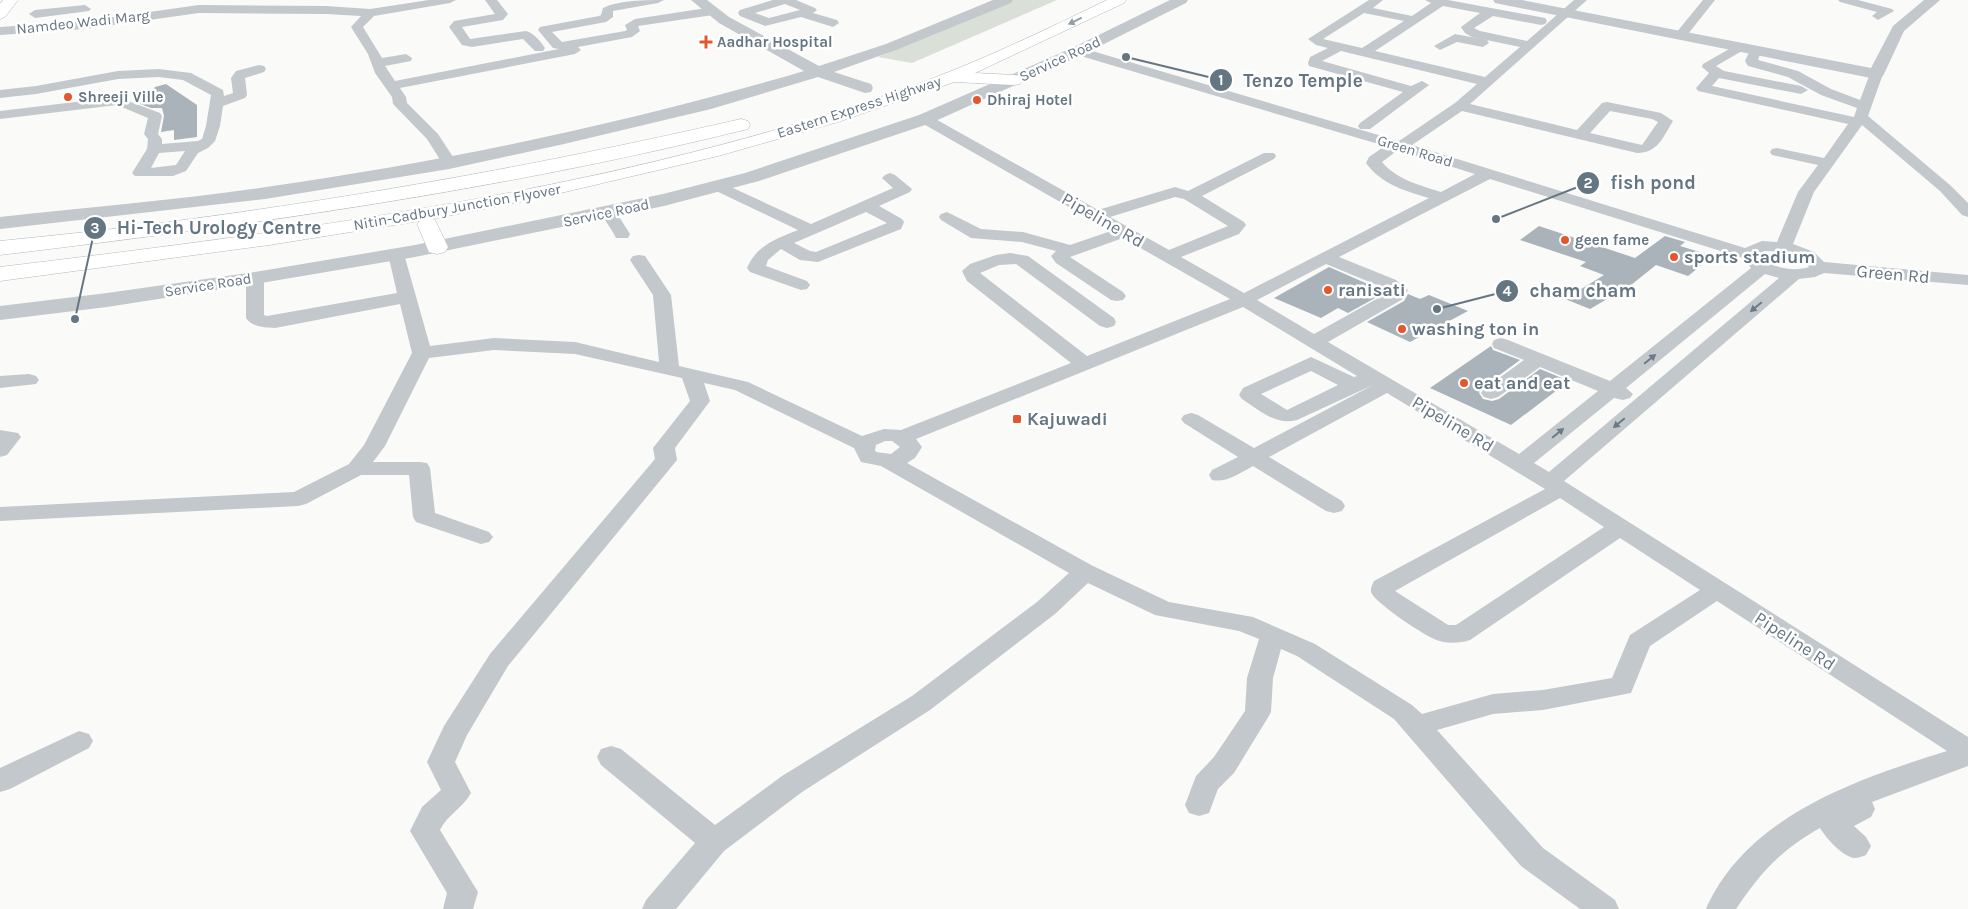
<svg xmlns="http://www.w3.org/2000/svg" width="1968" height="909" font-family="Karla,sans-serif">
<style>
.green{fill:#dadfd7}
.building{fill:#aab3b9}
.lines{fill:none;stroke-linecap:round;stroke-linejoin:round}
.secondary-casing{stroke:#b3babf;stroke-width:1}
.trunk-casing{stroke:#b4b9bd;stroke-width:1}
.minor{fill:#c3c8cc;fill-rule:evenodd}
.tertiary{fill:#c3c8cc;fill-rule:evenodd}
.secondary{fill:#fff;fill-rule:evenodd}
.trunk{fill:#fff;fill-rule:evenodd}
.oneway{fill:#939fa8}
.oneway2{fill:#6a7a87}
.poi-dot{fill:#e4572e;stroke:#fff;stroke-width:2}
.labels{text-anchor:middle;stroke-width:5;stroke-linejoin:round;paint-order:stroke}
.far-street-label{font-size:15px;fill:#657683;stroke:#fff}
.far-poi-label{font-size:15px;font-weight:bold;fill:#657683;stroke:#fff;text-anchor:start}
.street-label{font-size:18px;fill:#657683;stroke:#fff}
.poi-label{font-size:18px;font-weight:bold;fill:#657683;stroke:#fff;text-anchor:start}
.leader{fill:none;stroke:#657683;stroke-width:2}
.callout-dot{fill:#657683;stroke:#fff;stroke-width:2}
.mark-label{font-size:15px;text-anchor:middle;font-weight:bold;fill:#fff}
.callout-label{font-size:19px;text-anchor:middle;font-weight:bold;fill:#657683;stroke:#fff;stroke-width:5;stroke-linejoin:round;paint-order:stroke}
</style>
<rect width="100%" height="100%" fill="#fafaf8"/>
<path class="green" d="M1009,0H1057L912,63L878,57Z"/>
<path class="building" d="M166,84L197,105V137L174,140V130L161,132L164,116L162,108H151L140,104L155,87Z
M1539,226L1635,258L1665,236L1685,242L1680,246L1713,256L1688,276L1656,265L1631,285L1590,309L1565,299L1604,275L1580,266L1586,262L1520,240Z
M1329,267L1386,292L1348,313L1338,308L1321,318L1274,298Z
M1408,294L1420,299L1429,295L1468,311L1410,342L1367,322L1404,301Z
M1491,346L1493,350L1520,360L1482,388L1479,393L1483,399L1492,401L1499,399L1540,369L1569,381L1511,425L1430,388Z"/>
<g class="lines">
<g class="secondary-casing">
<path id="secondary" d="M3,0H18L5,17L0,19V4Z"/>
</g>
<g class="trunk-casing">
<path id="trunk" d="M1107,0H1126L1124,3L975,73L1014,75L1020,76L1023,80L1020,84L1014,85L954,82L838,122L718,156L535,199L432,219L435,220L448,247L445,252L437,254L429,252L417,224L420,221L269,245L0,281V267C306,230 621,190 912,86C979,62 1043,31 1107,0Z
M741,119L748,121L750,125L748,129C502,190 251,225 0,255V241C59,235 118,229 176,221C366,196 554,162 741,119Z"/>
</g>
<path class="minor" d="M429,0H456L450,3L374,16L363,27L382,58L406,54L412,58L411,61L385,66L395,81L559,49L553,48L538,30L540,27L599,16L601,15L603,8C619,0 645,0 664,0L658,3L613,11V17L606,22L552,32L562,42L625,31L627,30L625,25L635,19L713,7L719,11L713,15L638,26L640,31L632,37L578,47L581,50L575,54L400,88L406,97L407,103L438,134L457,163L454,166H444L427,139L393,104L392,97L375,73L368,54L351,27L361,16L326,14L199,13L85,29L0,35V27L85,21L199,5L326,6L370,9Z
M485,0H497L508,14L503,20L462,27L470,39L526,31C534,33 541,42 545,48L543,51H535L523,39L472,47L462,45L449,27L454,21L495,14Z
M773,0H796L815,8L817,10L813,13L837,20L839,23L833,27L801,17L765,26L740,16L738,13L740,10ZM785,4L800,10L769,18L755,13Z
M1369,0H1383L1373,8L1412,16L1431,3L1425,0H1448L1545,18L1547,21L1545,24L1541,25L1493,16L1474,28L1480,31L1527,41L1574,0H1587L1470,104L1577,130L1602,103L1607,102L1661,113L1673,121C1663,137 1658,153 1637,153L1462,111L1412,145L1745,248L1762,241L1777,242L1798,192L1818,165L1772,155L1770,152L1772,149L1777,148L1824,158L1848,124L1698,91L1696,88L1709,73L1702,67L1703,64L1738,44L1744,48L1742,51L1716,66L1724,71L1801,86L1808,90L1801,94L1719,78L1712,86L1854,117L1857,108L1821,95L1788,77L1748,66L1745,61L1751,48H1759L1761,51L1758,60L1798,71L1831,89L1860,100L1871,71H1881L1883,74L1868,116L1950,185L1968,203V217L1962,215L1940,191L1862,125L1814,192L1793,244L1814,252L1824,262L1968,275V285L1824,273L1815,277L1799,279L1564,481L1968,737V766L1872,802L1875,809L1871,817L1854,826L1866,837L1871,846L1866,855C1863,856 1858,858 1854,858C1842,856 1826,838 1820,828C1781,850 1761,872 1736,909H1706C1747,816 1857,779 1947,751L1717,601L1650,646L1631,693L1543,710L1493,714L1437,730L1543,848L1615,900L1619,909H1580L1521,866L1394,719L1297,656L1281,649L1273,678L1271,712L1267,719L1234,773L1218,789L1209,813L1199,816L1189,813L1185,805L1196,776L1214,757L1245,711L1247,678L1259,639L1239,631L1155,615L1088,583L1055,614L930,710L802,792L724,851L676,909H642L646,900L695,843L601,765L597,757L601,749L611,746L621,749L715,825L782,776L912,696L1037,602L1069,573L881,466L861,462L854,448L735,390L704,383L710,401L675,448L677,460L508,666L467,735L455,762L471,793C463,808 447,815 440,830L478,892L473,909H443L447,893L410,831L422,807L441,790L427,762L444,726L490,654L655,459L653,448L690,401L682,378L575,354L494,350L429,358L385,446L373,462H419L427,463L430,468L435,513L489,532L493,537L489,542L481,544L416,522L413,517L409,475H361L306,504L298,506L0,521V507L294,492L349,464L364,445L412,353L400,304L275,328C265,328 252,327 246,318V278L249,274L255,273L261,274L264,278V315L267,316L397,293L388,254L390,250H402L404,254L430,346L494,338L575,342L659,362L653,295L630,260L633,256L639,255L645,256L671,295L679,366L748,382L862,436L884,429L901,430L1071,363L967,281L962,271L970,264L996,255L1010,253L1028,256L1114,318L1116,322L1114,326L1107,328L1100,326L1016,264L999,265L980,273L1087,356L1230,299L1123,238L1070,257L1123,292L1126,296L1123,300L1117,301L1111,300L1056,263L1051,256L1056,251L1022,242L971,238L941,220L939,217L941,214L947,212L981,229L1023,232L1070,245L1111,231L920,122L918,119L920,116H930L1098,210L1175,187L1188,191L1264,153H1274L1276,156L1274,159L1202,196L1244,222L1246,225L1239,234L1181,257L1244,293L1429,198C1405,191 1381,184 1366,163L1369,157L1385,146L1074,54L1072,51L1074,48H1082L1399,141L1455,103L1477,84L1341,51L1322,61L1411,86L1422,81L1429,85L1370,129H1360L1358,126L1360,123L1403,92L1309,66L1308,63L1310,57L1328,48L1316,45L1308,39ZM1443,6L1480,13L1461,27L1465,33L1472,37L1520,47L1485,77L1375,51ZM1364,13L1404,21L1362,48L1323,39ZM1610,111L1652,119L1658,122L1642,145L1590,133ZM1398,150L1475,174L1441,192C1420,185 1397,180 1382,162ZM1490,179L1743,258L1751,268L1610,381L1508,340L1501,338L1494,340L1492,344L1494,348L1524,360L1484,389L1481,393L1484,397L1491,399L1498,397L1540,367L1598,391L1519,454L1328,342L1403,299L1408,290L1396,280L1339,257ZM1175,197L1184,199L1228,226L1169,250L1110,217ZM1765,251C1781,251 1800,253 1809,267C1794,272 1772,268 1760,257L1759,254ZM1326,264L1384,288L1389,292L1314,334L1257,300ZM1765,274L1779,278L1549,472L1534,463L1614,398L1623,400L1630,398L1633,394L1626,388ZM1243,307L1357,376L1354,377L1311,357L1243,388L1239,395L1242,399C1259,410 1276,426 1297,420L1373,385L1254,448L1198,415L1191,413L1184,415L1181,419L1184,423L1238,457L1212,470L1209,475L1212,480C1227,483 1240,473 1253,466L1326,511L1334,513L1342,511L1345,506L1342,501L1269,457L1387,393L1545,489L1374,581C1373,584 1370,588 1371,592C1374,602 1421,633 1432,638C1444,644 1458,644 1470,640L1620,538L1700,590L1630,635L1612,678L1543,690L1493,694L1422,714L1412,705L1315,644L1253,617L1169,602L1093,566L907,463L915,458L922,447L916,439ZM1311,371L1338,385L1287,410L1261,394ZM885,441H892L900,447L891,454L876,452L875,450L876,445ZM1560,498L1604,527L1456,625H1448L1395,591Z
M1703,0H1715L1684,39H1676L1674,36L1676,33Z
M1838,0H1858L1892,9L1894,11L1878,20L1872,16L1877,12L1840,2Z
M85,5L91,9L89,11L35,18L29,14L35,10Z
M1455,34L1487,40L1489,43L1483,47L1457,42L1440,50L1434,46Z
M259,65L264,66L266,69L264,72L245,78L247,95L245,98L223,106L220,126L215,141L208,148L198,153L186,171L173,176H135L132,173L147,149L148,139L144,134L148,118L117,105L0,119V111L117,97L160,113L162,116L158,134L162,139V144L198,141L202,139L206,126L211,95L183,80L159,77L118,79L36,94L0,98V90L36,86L118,71L159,69L191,73L223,90L224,96L233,93L231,78L236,71ZM185,151L176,165L151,168L159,153Z
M890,173L895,175L912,189L910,192L879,206L902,219L904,222L901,229L818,262L800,260L781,249L768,260L766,266L807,281L810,285L807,289L801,290L750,272L747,268C757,245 776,239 798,230L712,189L709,186L712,183H722L811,224L893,188L882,178L885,175ZM866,212L887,223L816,252L810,251L794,243Z
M608,207L614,209L616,212L630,234L628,238H616L614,234L600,212L602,209Z
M29,374L36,376L39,380L36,384L0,388V376Z
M0,430L18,433L21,437L7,455L0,457Z
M79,731L89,734L93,741L89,748L10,789L0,792V768Z"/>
<path class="tertiary" d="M691,0H707L729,17L819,66L886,44L993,0H1013L1011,3L896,50L834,72L871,84L873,88L871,92L865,93L818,77L711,109L564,144L449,169L265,199L0,229V217C88,207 178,200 266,187C448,161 628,123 804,71L719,23Z
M1170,0H1188L1186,3L1084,54L931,123L759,181L664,206L415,257L255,284L107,307L0,320V306L107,293L255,272L415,245L663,194L745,173L919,115L1072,48Z
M1493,0H1522L1871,68L1893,26L1924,0H1940L1904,31L1884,74L1882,77L1876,79L1500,4L1495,3Z"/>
<use href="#secondary" class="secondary"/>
<use href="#trunk" class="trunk"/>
</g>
<defs><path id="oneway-solid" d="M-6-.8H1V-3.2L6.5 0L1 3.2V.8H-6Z" transform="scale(1.25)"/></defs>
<use class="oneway" href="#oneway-solid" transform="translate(1075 21) rotate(154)"/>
<g class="oneway2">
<use href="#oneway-solid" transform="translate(1756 307) rotate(140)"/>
<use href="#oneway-solid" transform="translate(1650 359) rotate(-39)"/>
<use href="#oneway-solid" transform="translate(1619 423) rotate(140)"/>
<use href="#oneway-solid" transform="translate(1558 433) rotate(-39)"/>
</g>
<g class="poi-dot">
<path d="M703.5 34.5h5v5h5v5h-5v5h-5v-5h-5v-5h5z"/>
<circle cx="68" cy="97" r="5"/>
<circle cx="977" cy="100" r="5"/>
<circle cx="1565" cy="240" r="5"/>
<circle cx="1674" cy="257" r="5"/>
<circle cx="1328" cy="290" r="5"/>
<circle cx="1402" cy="329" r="5"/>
<circle cx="1464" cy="383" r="5"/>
<rect x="1012" y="414" width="10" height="10" rx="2.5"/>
</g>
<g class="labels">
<g class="far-street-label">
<text transform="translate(83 22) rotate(-6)" y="5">Namdeo Wadi Marg</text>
<text transform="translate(1060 59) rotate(-25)" y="5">Service Road</text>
<text transform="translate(859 107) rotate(-18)" y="5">Eastern Express Highway</text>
<text transform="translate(1415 151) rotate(17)" y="5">Green Road</text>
<text transform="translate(457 207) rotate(-10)" y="5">Nitin-Cadbury Junction Flyover</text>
<text transform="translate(606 213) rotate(-12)" y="5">Service Road</text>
<text transform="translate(208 285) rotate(-9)" y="5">Service Road</text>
</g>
<g class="far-poi-label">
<text x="717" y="47">Aadhar Hospital</text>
<text x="78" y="102">Shreeji Ville</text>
<text x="987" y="105">Dhiraj Hotel</text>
<text x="1575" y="245">geen fame</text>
</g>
<g class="street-label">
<text transform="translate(1103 220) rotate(30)" y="6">Pipeline Rd</text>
<text transform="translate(1893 274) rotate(5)" y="6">Green Rd</text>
<text transform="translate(1453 424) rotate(31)" y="6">Pipeline Rd</text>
<text transform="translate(1795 641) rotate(33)" y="6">Pipeline Rd</text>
</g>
<g class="poi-label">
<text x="1684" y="263">sports stadium</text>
<text x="1338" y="296">ranisati</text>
<text x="1412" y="335">washing ton in</text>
<text x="1474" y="389">eat and eat</text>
<text x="1027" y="425">Kajuwadi</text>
</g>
</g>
<path class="leader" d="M1126 57L1221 80M1496 219L1588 183M75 319L95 228M1437 309L1507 291"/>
<g class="callout-dot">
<circle cx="1126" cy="57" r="5"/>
<circle cx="1496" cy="219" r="5"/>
<circle cx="75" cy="319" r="5"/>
<circle cx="1437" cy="309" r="5"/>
<circle cx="1221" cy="80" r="12"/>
<circle cx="1588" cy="183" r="12"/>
<circle cx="95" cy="228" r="12"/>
<circle cx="1507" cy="291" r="12"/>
</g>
<g class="mark-label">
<text x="1221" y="85">1</text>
<text x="1588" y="188">2</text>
<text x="95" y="233">3</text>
<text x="1507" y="296">4</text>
</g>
<g class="callout-label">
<text x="1303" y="87">Tenzo Temple</text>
<text x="1653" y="189">fish pond</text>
<text x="219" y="234">Hi-Tech Urology Centre</text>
<text x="1583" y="297">cham cham</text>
</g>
</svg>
